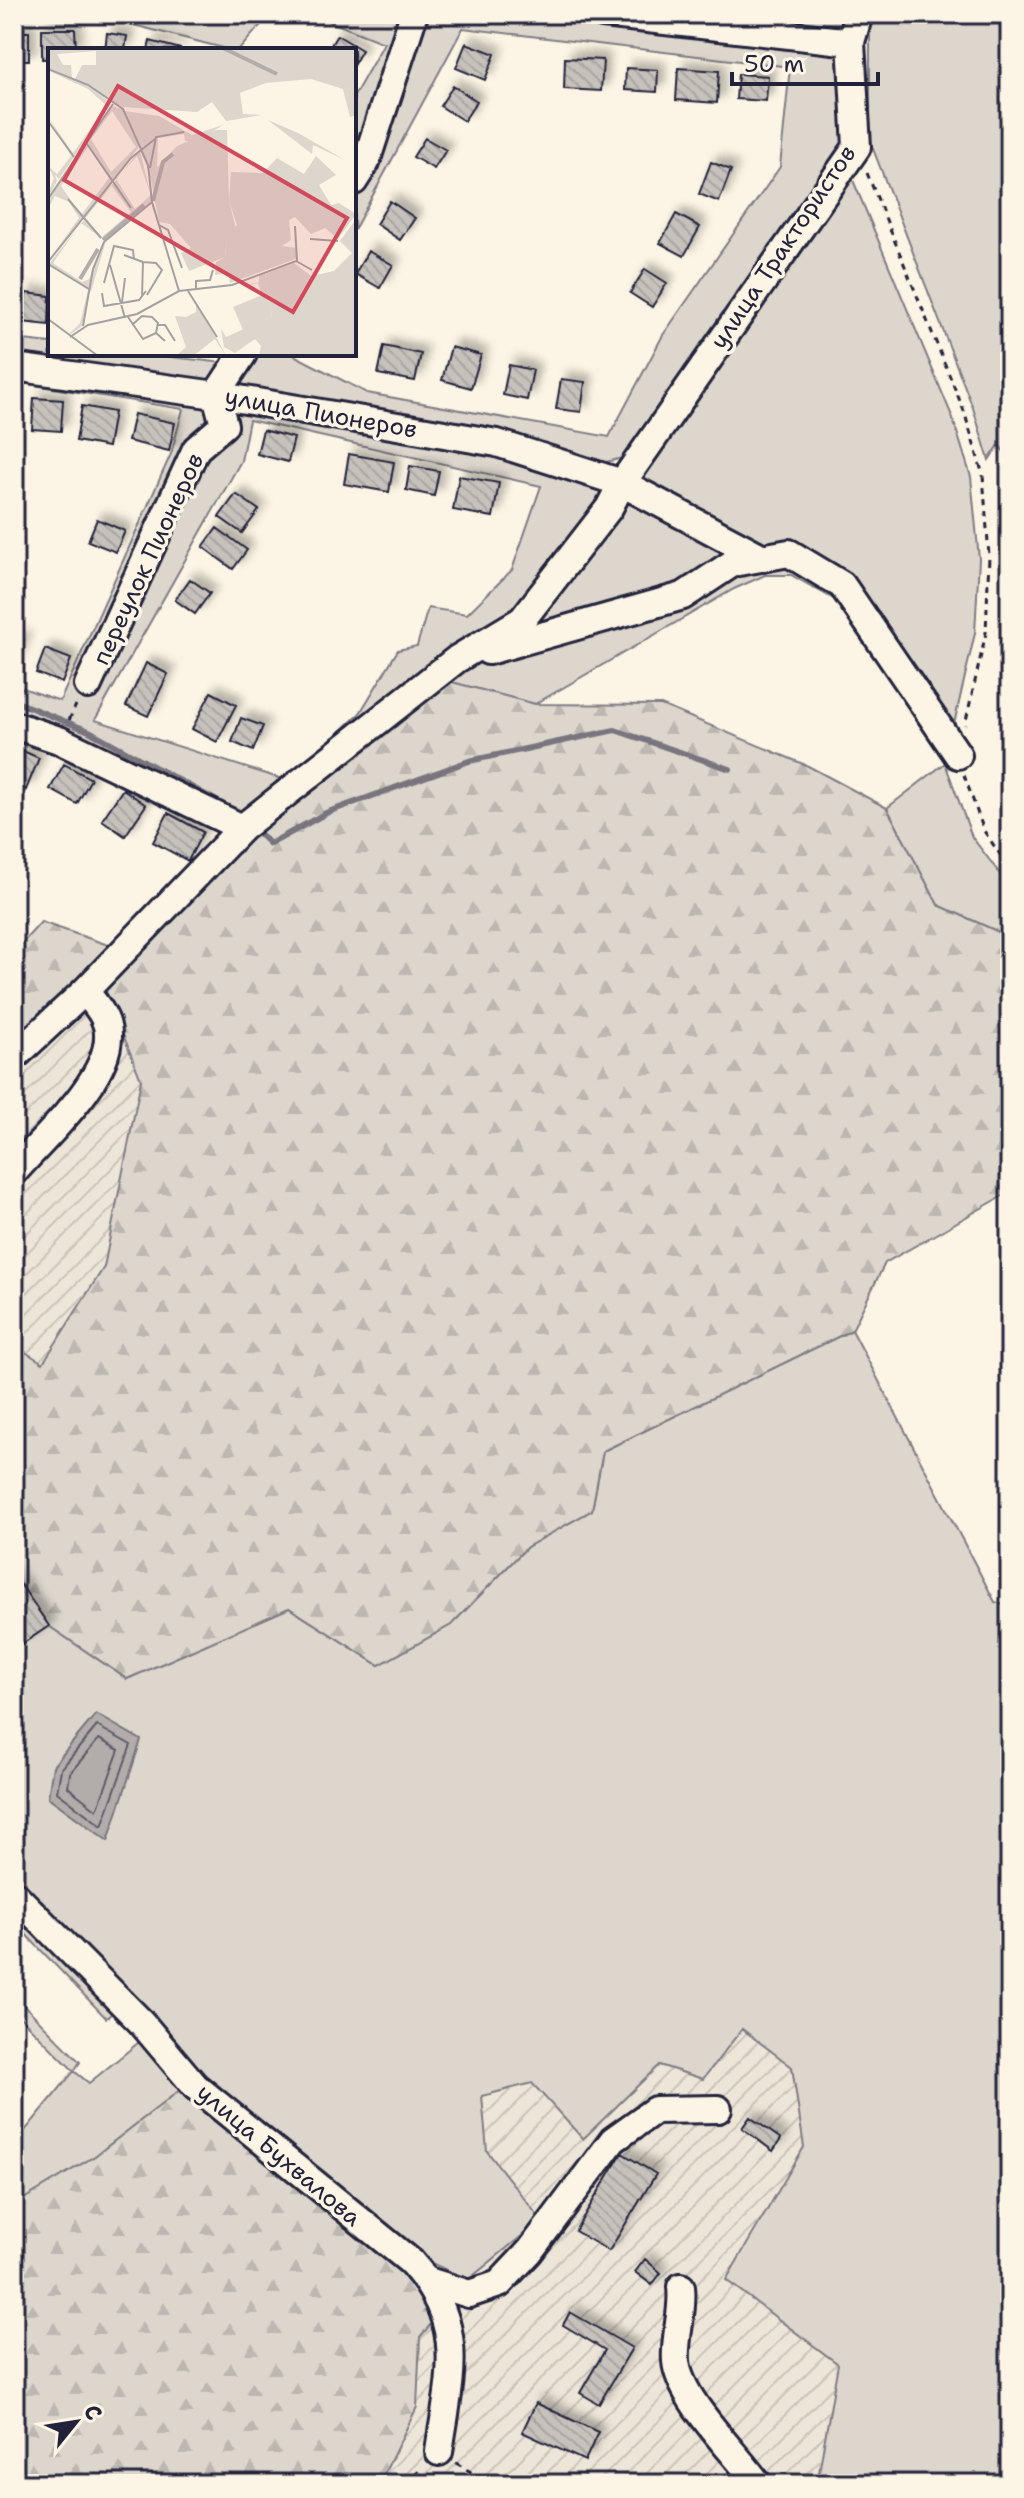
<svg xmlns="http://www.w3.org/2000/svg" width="1024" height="2498" font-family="'Shantell Sans',sans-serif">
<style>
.industrial{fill:url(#industrial-furrows)}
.green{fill:#dcd6cc;stroke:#7f7c84;stroke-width:2;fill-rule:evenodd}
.forest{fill:url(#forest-firs);stroke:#7f7c84;stroke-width:2}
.water{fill:#b2adab;stroke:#78757e;stroke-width:2}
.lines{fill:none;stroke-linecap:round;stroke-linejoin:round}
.shore{stroke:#5c5a68;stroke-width:2}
.stream{stroke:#78757e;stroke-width:6}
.building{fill:url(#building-back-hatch);stroke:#22223b;stroke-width:2;filter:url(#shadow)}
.minor-casing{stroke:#22223b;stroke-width:32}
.path{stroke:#22223b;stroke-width:3;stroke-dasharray:6 6;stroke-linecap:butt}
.minor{stroke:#fcf5e5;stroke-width:26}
.labels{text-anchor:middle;stroke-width:7;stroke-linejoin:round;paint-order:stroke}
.street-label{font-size:24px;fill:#22223b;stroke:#fcf5e5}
.inset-river{fill:none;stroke:#b2adab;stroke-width:4}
.inset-road{fill:none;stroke:#a5a1a1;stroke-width:2}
.view{fill:#d1495b;fill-opacity:0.15;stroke:#d1495b;stroke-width:4}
.inset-edge{fill:none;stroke:#22223b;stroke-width:4}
</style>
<defs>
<pattern id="industrial-furrows" width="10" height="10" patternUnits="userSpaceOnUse" patternTransform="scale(2)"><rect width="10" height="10" fill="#ece5d8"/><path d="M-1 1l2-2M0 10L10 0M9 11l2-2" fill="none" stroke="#cac4ba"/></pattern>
<pattern id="forest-firs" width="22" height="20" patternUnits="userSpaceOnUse" patternTransform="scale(2)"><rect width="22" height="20" fill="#dcd6cc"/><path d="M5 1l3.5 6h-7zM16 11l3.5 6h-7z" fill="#bcb7b0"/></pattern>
<pattern id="building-back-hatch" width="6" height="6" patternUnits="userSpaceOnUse" patternTransform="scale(2)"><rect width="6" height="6" fill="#c6c1bb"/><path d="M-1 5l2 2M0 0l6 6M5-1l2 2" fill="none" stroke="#aaa6a2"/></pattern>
<filter id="shadow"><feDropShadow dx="7" dy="-7" stdDeviation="4" flood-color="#0004"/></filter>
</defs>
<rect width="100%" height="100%" fill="#fcf5e5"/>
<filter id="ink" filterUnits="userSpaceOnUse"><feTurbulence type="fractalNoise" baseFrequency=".0125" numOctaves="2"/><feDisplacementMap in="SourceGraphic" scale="16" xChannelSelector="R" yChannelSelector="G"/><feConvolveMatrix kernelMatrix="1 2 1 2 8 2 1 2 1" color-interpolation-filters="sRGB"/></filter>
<g filter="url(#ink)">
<path class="industrial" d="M102,981L141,1080L104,1267L43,1363L14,1345V1072Z
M741,2028L792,2067L804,2147L726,2280L838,2364L817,2484H388L383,2476L417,2407L420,2337L476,2270L540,2220L487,2151L482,2096L532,2083L583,2139L659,2065L704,2079Z"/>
<path class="green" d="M52,14H270L239,50H231L102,17Z
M311,14H407L354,170V96L384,43Z
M421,14H543L834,46L843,57L850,142L623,458L589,466L226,391L250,354H292L367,393L609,437L663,335L780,167L790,67L463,28L354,230V193Z
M669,14H852L851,25L831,32Z
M870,14H1010V460L999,445L989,460L973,408L870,141Z
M850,173L952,416L971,477L979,559L975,633L945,763L972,837L1010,887V937L938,905L887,808L945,763L837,601L791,575H765L734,589L535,704L444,680L628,499Z
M14,339L50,343V354H144L225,363L215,388L14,361Z
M14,374L209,402L213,420L203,454L236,433L230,408L500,453L604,486L603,501L518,615L240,823L14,715V685L60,701L171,454L183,409L14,382ZM249,420L541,486L512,570L467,614L428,608L417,646L398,650L360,713L288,781L95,720L241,461Z
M852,1330L995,1602L1010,1605V2484H817L838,2364L726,2280L804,2147L792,2067L742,2029L703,2079L659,2065L583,2139L532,2083L482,2096L487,2151L541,2220L468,2280L427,2261L325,2186L200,2080L150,2014L14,1880V1648L49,1626L127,1679L289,1608L379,1665L451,1625L527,1547L592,1510L603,1451Z
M14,1911L115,2011L106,2018L14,1922Z
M14,1995L80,2062L74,2071L89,2083L139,2042L184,2087L95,2156L14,2205V2144L74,2071L14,2011Z"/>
<path class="forest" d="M444,680L535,704L661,705L808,766L887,808L938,905L1010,937V1192L885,1263L852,1330L603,1451L592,1510L527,1547L451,1625L379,1665L289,1608L127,1679L49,1626L14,1575V1345L43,1363L104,1267L141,1080L102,981L248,833Z
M41,922L114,947L14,1045V952Z
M184,2087L409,2273L438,2316L420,2337L417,2407L383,2476L388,2484H14V2205L95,2156Z"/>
<path class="water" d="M96,1714L141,1740L108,1841L48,1797L53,1766Z"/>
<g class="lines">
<path class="shore" d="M97,1726L131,1745L102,1826L57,1792L61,1769Z
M99,1739L119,1750L97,1810L68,1787L70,1773Z"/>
<path class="stream" d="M14,701L89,731L222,804
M253,828L270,844L328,812L469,761L615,730L730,769"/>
</g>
<path class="building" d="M42,29H75L76,50H50V59H42Z
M14,32H29V60H14Z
M107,33L127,36L125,50H105Z
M337,35L362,50L354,64V50H328Z
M150,41L181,49V50H148Z
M466,43L495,54L485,80L456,68Z
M565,58L603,60L601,91L564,89Z
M626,68L658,70L657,92L625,90Z
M678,68L719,71L717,103L676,100Z
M738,74L768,76L766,101L736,99Z
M453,86L477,101L464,121L440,106Z
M425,138L446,150L434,169L413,157Z
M711,162L731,170L719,202L699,194Z
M390,201L415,218L400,240L376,224Z
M676,214L700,227L684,256L660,243Z
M368,251L393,265L380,288L355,274Z
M645,269L667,283L652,307L630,293Z
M26,293L50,296L49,325L22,322Z
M384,346L421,354L415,381L378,374Z
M451,347L481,355L471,388L442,380Z
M509,365L533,370L527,400L503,395Z
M561,379L585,382L581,412L556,409Z
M34,398L63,400L61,431L32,429Z
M82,406L114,412L108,447L76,441Z
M134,414L175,423L169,451L128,441Z
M263,430L294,438L288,462L257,454Z
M349,454L394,462L389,492L344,484Z
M410,466L439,471L434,496L406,490Z
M459,476L499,483L493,517L453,510Z
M236,494L259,510L242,533L219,517Z
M97,519L125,531L116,552L88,541Z
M217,528L247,550L233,569L203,547Z
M190,579L210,593L195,614L175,600Z
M14,637L23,640L15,665L14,664Z
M45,649L71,659L62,683L36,673Z
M146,663L168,674L148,716L126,706Z
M211,692L236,705L217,742L192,729Z
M241,718L263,726L253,751L232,742Z
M14,747L39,758L26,790L14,785Z
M64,764L91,779L77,804L50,789Z
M123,789L146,805L125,836L102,820Z
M168,813L203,832L188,861L153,842Z
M14,1575L49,1626L22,1644L14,1632Z
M750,2117L781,2139L773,2151L742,2128Z
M622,2153L656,2174L609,2251L575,2231Z
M645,2259L661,2273L652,2285L635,2272Z
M570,2312L632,2348L599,2404L580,2393L605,2350L563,2325Z
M536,2403L598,2432L585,2461L522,2432Z"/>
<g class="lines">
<g class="minor-casing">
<path id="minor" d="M603,14L851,42
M354,181L366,162L414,14
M14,367L216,395L497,443L622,483L763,558
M488,651L683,596L733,563L789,553L842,585L958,755
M88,685L196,449L224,425L216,395L243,354
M14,725L59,740L242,828
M14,1057L85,991L242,828L457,659L522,620L609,508L622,483L857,147L851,42L859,14
M14,1172C42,1139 110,1080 108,1034C108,1017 95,1004 85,991
M14,1894L141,2022L195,2086L411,2262C468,2325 450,2376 439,2452
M428,2281L469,2294L499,2284L530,2251L613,2140L655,2110L718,2109
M681,2287C684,2312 674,2336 676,2361C679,2399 736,2453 758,2484"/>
</g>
<path class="path" d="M867,173L964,411L983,475L989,556L986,633L965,725
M69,720L76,705
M964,775L984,831L1010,869
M456,2463L491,2484
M406,2484L423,2467"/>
<use href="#minor" class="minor"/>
</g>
</g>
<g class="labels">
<g class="street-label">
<text transform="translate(783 247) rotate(-56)" y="8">улица Трактористов</text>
<text transform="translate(321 413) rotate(10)" y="8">улица Пионеров</text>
<text transform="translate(148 559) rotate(-65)" y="8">переулок Пионеров</text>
<text transform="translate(279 2155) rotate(40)" y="8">улица Бухвалова</text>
</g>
</g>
<g transform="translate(48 48)">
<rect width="308" height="308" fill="#fcf5e5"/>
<path d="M0,0H308V67L302,69L295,41L263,31L218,35L192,45L195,66L214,67L178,73L164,54L149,64L75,59L27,31L34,17H48V3L9,6L15,17H23L24,30L0,20ZM1,23L40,38L63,55L11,131L7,127L9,133L2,146L37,94L63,131L38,93L64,58L74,61L91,99L0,213L31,170L21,154L7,148L0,161V146L6,130L0,118L9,126L23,108L0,69L25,105L59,58L40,41ZM64,63L88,99L63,124L43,91ZM40,99L61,130L33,167L13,138ZM77,63L111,68L144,87L175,77L148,94L137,93L136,86L110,90L109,120L102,127ZM220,72L250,85L297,112L265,97L264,106ZM92,102L104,153L59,189L43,244L36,236L41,242L34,278L23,286L0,268L22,285L32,275L40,242L0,217ZM89,108L103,147L87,161L68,131ZM63,137L83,164L54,189L35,171ZM33,175L56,192L41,231L34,234L5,215ZM268,108L288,127L271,137L283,157L291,155L308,166L290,191L277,180L263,186L247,169L241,172L243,192L234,198L248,200L250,210L182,235L180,225L167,227L168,214L177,209L179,191L189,177L181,153L183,124L215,125L229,110L256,126ZM217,226L224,268L195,282L185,259L214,247L210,235L189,239L211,234V227ZM148,257L164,281L178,308L167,291L145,308H128L138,299L127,268L138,269L148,264Z" fill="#dcd6cc" fill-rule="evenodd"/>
<path d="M168,82H179L181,153L189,185L179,191L177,209L141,223L133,205L143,200L122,176L111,174L102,127L129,98ZM308,171V308H211L213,298L207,291L187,305L176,299L173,281L178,289L224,268L217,226L246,215L263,228L286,223L304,205L292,193Z" fill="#dcd6cc"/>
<path class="inset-river" d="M175,0L229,26M105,153L115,114L125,106M55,192L96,157M32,231L50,201"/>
<path class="inset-road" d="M0,21L40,37L75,61L100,117L104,154L131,243M0,73L26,109M37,93L83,160M102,120L108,89L136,84M0,151L65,56M20,151L53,190M111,177L120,182L134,220M247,178L249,213M262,191L290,193M76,207L95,214L94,249M0,214L83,110L107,91M95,214L108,215L114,222L99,247M0,216L41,241M62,217L77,270M56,235L66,198L85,202L86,212M148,242V233L162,232L165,222M140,243L169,289M54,245L56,258L91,252L98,243M74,254L77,230M80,269L95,291L108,285L117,293M0,271L50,308M84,277L94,268L104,269L110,275L108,285M110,277H117L127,293M35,278L45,221L56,194L104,154M22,289L40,277L89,266L131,243L184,237L248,213L264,222"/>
<path class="view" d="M70,38L299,170L245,264L16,132Z"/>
<rect width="308" height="308" class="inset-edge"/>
</g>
<rect width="1024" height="2498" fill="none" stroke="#fcf5e5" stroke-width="48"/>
<rect x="24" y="24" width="976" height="2450" fill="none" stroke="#22223b" stroke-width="3" filter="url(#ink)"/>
<g transform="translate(76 2422) rotate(60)" stroke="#fcf5e5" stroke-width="6" paint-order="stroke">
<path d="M0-6L14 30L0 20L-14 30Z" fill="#22223b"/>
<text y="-12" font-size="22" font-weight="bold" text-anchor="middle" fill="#22223b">С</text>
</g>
<path d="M732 72v12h146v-12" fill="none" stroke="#22223b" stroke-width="4"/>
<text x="744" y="72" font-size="24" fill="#22223b" stroke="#fcf5e5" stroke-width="6" paint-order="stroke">50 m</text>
</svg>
